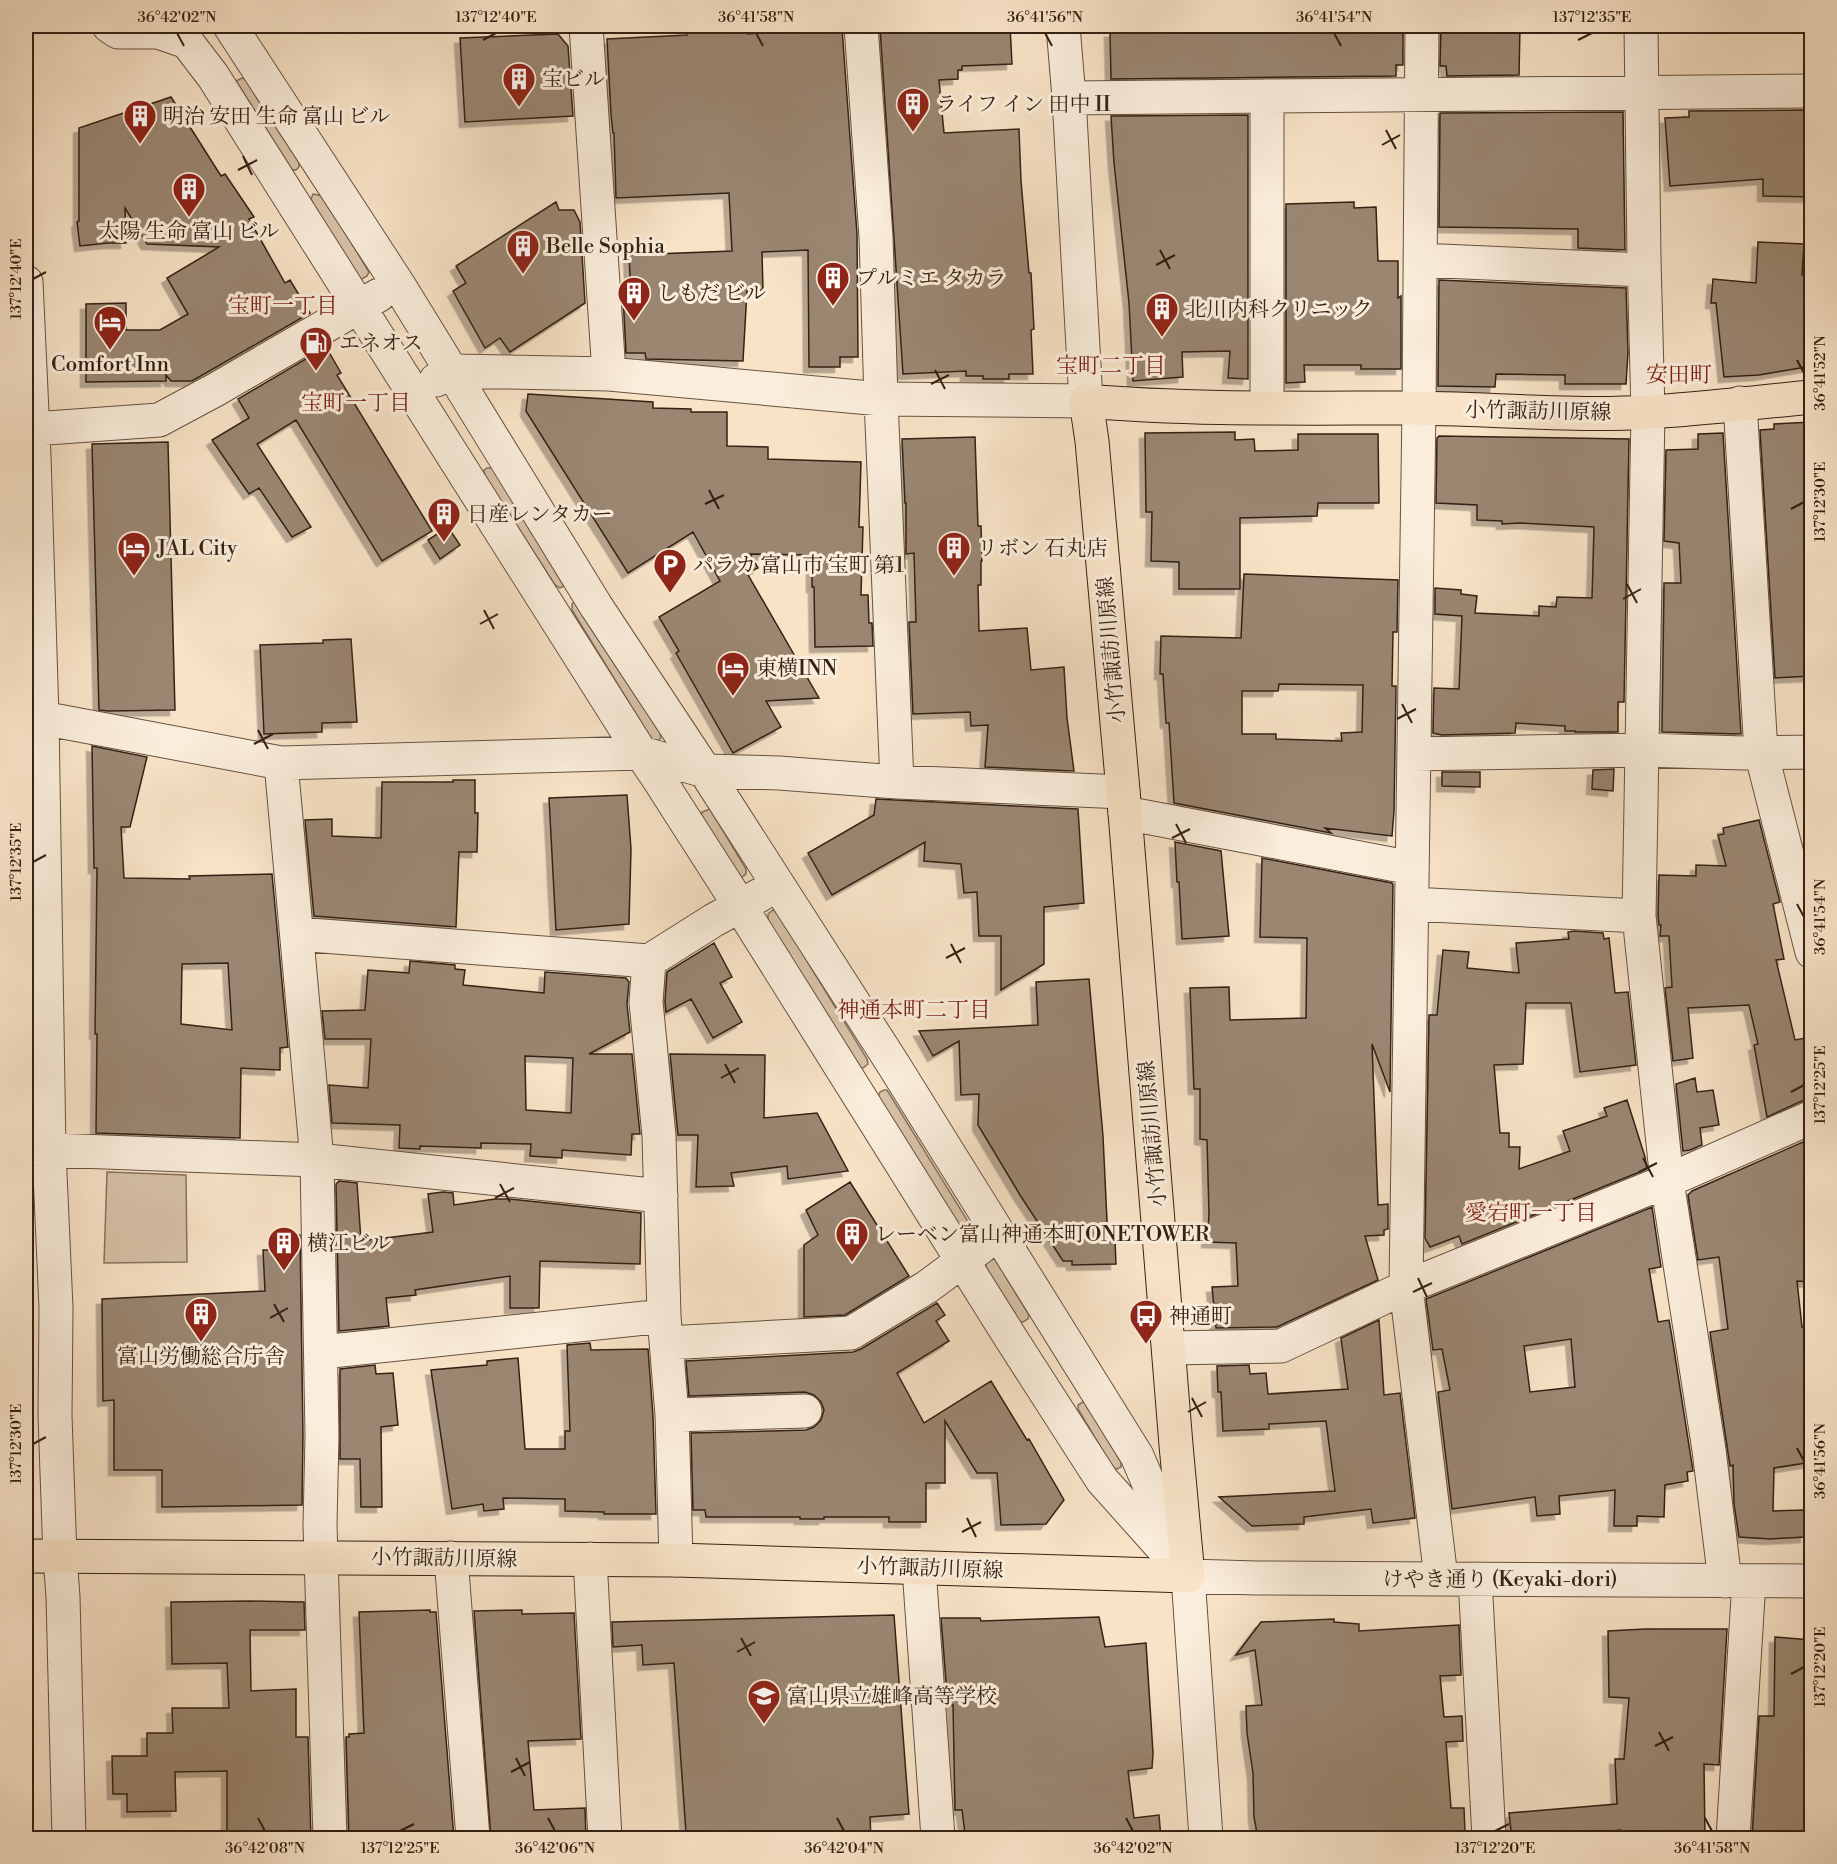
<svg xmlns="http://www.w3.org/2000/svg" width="1837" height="1864" font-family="'Libre Bodoni','Noto Serif JP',serif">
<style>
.green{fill:#d7c2a8;stroke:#86725e;stroke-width:1.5}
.building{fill:#9a8671;stroke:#352113;stroke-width:1.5;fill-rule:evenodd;filter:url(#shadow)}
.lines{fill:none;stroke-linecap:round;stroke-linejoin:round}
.minor-casing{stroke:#665240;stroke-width:35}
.major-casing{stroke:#352113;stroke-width:35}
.minor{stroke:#faeddb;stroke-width:33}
.major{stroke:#f8e3c7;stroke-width:33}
.ticks{fill:none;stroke:#352113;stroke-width:2}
.labels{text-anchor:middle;stroke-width:6;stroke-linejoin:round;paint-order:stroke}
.poi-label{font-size:21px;fill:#352113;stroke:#faeddb;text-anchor:start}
.street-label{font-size:21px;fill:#352113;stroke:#faeddb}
.neighbourhood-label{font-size:22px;fill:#7a1f14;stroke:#faeddb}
.neatline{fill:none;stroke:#352113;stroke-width:2}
.ticks-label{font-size:15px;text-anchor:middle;fill:#352113}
</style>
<defs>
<filter id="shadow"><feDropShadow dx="-5.5" dy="5.5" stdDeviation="0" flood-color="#0004"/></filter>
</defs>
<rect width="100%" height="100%" fill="#f8e3c7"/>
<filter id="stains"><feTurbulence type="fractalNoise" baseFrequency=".00333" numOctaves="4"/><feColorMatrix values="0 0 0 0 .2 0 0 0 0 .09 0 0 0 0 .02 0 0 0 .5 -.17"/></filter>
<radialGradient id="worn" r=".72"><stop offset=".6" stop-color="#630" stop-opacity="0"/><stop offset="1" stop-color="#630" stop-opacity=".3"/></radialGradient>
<path class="green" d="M242,78L245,79L299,162V167L296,170H292L236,81Z
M313,194L323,196L369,272L367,276L362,279L358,277L315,209L311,199Z
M487,468H493L564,586L560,588L555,585L485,477L484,470Z
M575,601L660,732L661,738L657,741L652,740L572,610V604Z
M710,809L746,869V874L742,877L738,876L701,817L702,812Z
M773,910L777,912L867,1059L868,1064L863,1068L858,1067L768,921V914Z
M884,1090H887L972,1228L971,1231L967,1233H961L878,1097L880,1092Z
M107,1172L186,1175L187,1262L104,1263Z
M990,1258L995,1259L1029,1315L1028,1319L1023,1322L1018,1321L986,1267V1260Z
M1083,1402L1087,1405L1121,1462V1467L1117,1469L1113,1468L1078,1409V1405Z"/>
<path class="building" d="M900,26H1010L1012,64L962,66V70H958V79L939,80L944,133L1019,129L1021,181L1029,273H1031L1034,329L1031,330L1033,374H1009V379H983V376H966V371L903,374L880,28L900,27Z
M1226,26H1403V65H1396V76L1111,79L1110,32L1147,31V27Z
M1441,26H1520L1519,75L1447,76L1446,66H1440Z
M819,28H842L857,234L858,357H840V367H809L808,250L762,252L763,290L747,291L743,361L646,359L645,353H626L623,294L631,295L629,255L732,251L729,193L616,198L614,133H613L611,114L607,39L687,35V33L748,32V34Z
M558,34L568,46L573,116L465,122L460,38Z
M171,97L221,176L225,174L254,217L249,219L285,283L290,280L310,313L192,381H171L166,375V381L86,382V304L126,303V330H160L188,314L167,278L219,247L147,244L125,208L126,243H108L80,246L77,222L79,221V128Z
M1806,110V146H1812V197L1763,196V179L1670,186L1665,118L1689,117V111Z
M1623,112L1625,250L1578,248V229L1439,227L1440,113Z
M1248,115V379L1228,378L1230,351L1182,352L1183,377L1133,381L1129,303L1114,163L1111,116Z
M556,202L559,210H574L580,222L585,303L510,352L500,338L485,348L453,291L466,283L456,266Z
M1354,202V208L1376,207L1378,261H1398V298L1401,296V369H1361V365H1304L1305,382L1286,383V204Z
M1758,242L1804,244L1802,275H1812V366L1759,375L1724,377L1716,303H1711L1713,279L1756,283Z
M1439,280L1626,288L1628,353L1626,384H1565V375L1496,374L1495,387L1438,386Z
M326,347L341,373L337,375L432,531L382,561L296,420L257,444L311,527L292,537L259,488L249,494L212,440L249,418L238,399Z
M528,394L653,402V408L691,409V412H727V446L768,447V459L861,462L859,527H863L861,595H868L869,623H872L873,646L815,647L814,587H812V555L750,554L758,568L747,573L819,698L766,701L781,727L733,753L676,653L679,651L659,617L720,581L693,532L628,573L526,411Z
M1812,422V676L1775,678L1760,430L1774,429V424Z
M1235,432V440L1254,439L1255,451L1298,450V434H1378L1379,503H1318L1317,516L1240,518V589H1179V562L1151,561L1152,512H1146L1145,433Z
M1723,433L1741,734L1662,732L1664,583H1681L1679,543L1664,541L1666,450L1698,449V434Z
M1439,436L1629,439L1624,702H1618V732H1575V731H1565V726L1516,723L1515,733L1442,735L1433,733L1434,688L1459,689L1462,616L1435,614V588L1461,590V594L1477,596L1475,613L1539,616V606L1556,607L1557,597L1592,598L1594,527L1521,523L1502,524V521L1477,520V505L1436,503L1437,438Z
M975,437L978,526H981L982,561H981V585H978L979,631L1027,628L1031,670L1064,667L1067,718L1074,771L985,767L988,725L971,726L970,712L913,714L909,622H916L914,553L906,554V503H905L902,439Z
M168,442L175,710L109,711L99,710L92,444Z
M448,527L460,545L440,559L428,540Z
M1244,574L1398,580L1397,632H1393L1392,686H1396L1394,811L1392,836L1325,828L1331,833L1174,803L1169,723H1166L1163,674H1160L1161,636L1241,638ZM1279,684L1363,685L1362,732L1341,733L1342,741L1276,739V734H1242V691H1278Z
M351,639L357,722L322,723V732L264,734L260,645L323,643V640Z
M92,746L147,757L130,827H121L124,878L190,879L189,876L272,874L288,1047L280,1048V1070L241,1068L240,1138L96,1133L97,1034H95L97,868H94ZM228,963L232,1030L181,1024L182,964Z
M1614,769L1613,791L1592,789L1593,770Z
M1442,772H1480V787L1442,786Z
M453,780H475V813H478L477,852H459L456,927L314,916L305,820L332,819V836L381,838L382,782H453Z
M627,795L631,849L629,924L556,930L549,798Z
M876,799L1078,809L1084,903L1044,907V964L1001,990V936H979L977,892L964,893L961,864L924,861L925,842L832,895L808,853L874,815Z
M1759,820L1780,902L1773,904L1784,959L1776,960L1795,1040L1812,1037V1099L1804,1100L1767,1117L1754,1045L1758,1044L1749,1005L1688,1008L1693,1058L1673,1061L1665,988L1672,987L1669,936H1660L1661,925H1659L1658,915L1659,875L1696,876V865L1726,866L1718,835L1724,834L1723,828Z
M1175,842L1221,851L1229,936L1182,939L1179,882H1177Z
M1262,858L1392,883L1393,885L1390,1092L1372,1044L1378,1205L1388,1204V1229L1384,1230V1235L1365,1236L1378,1280L1277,1327L1216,1328L1212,1287L1238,1286L1236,1243L1207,1242L1209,1215L1207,1140L1200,1139V1089H1194L1190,988L1229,987L1230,1020L1306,1018L1307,938L1260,937Z
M1574,931L1603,933L1604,939L1609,938L1615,993L1628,992L1636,1065L1580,1072L1571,1003H1526L1523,1064L1494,1065L1500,1133H1509V1147H1520L1519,1169L1570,1151L1563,1131L1607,1116L1604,1108L1627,1100L1645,1157L1647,1169L1462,1244L1459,1236L1430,1247L1425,1238L1429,1015H1437L1443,950L1469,952L1467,968L1519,973L1516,943L1569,939L1568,932Z
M714,943L732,977L720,983L742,1022L713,1038L691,999L666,1012L665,1002L667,972Z
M410,961L455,965V969L465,970L463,985L544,993L545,972L626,978L629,982L627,1004L630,1032L589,1054H632L640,1134H632L631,1155L562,1150V1158L530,1156L531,1144L481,1143V1148L420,1146V1149L399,1148L400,1125L332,1123L329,1085L368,1088L371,1039H325L322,1011L365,1010L368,970L409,973ZM525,1056L573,1058L571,1113L526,1110Z
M1089,979L1103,1136L1108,1242L1115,1241L1116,1264L1072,1265V1261H1063L1020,1195L978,1125L979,1094L961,1095L959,1041L933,1056L919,1031L1038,1025L1036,982Z
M670,1054L765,1055L764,1118L817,1113L848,1171L788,1179L787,1166L731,1173L734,1186L696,1187L698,1135H678Z
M1695,1078L1697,1092L1713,1090L1719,1125L1700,1128L1702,1145L1690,1150L1683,1151L1676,1084Z
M1812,1138V1282L1797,1281L1802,1327H1812V1462L1774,1468L1773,1511L1805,1510L1806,1537L1770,1539L1739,1537L1734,1504L1733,1465L1730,1466L1710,1332L1728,1329L1719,1257L1698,1260L1688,1195L1692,1191Z
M339,1181L357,1183L361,1241L433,1232L428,1194L443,1192L453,1193L454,1205L495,1199H510L641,1213L640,1264L540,1261L539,1308H510V1276L415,1290L416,1295L386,1298L389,1326L339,1331L336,1184Z
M850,1182L909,1276L845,1315L804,1317V1245L818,1235L806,1210Z
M1652,1207L1661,1267L1649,1269L1658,1322L1669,1320L1672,1337L1693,1471L1687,1472L1688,1481L1665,1485L1664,1517L1637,1516V1526H1614L1615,1490L1559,1496L1560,1514L1537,1516L1535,1497L1452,1509L1438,1392L1450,1390L1442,1349L1433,1350L1426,1299ZM1571,1339L1575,1387L1530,1392L1524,1346Z
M300,1235L303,1435L302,1505L162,1507V1470H114V1400L103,1401L102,1299L265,1291L263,1250H279V1236Z
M937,1303L945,1315L936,1321L949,1341L897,1373L924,1423L991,1381L1027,1440L1029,1439L1064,1500L1046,1524L1001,1525L997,1473H977L945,1421V1483H926V1522H889V1517H824V1519H800V1517H706L705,1510H693L691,1433L806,1430L814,1427L821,1420L824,1410L821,1402L814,1395L805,1392L689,1396L686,1361L853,1352L861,1349Z
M1379,1320L1384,1395L1400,1393L1415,1518L1373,1523L1371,1509L1304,1517V1524L1252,1526L1219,1497L1335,1491L1326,1421L1269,1424V1429L1223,1431L1221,1392H1218L1217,1366L1249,1365L1250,1374L1266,1373L1268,1394L1348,1389L1341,1338Z
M590,1343L591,1350L648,1349L653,1416L656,1514H604V1512L565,1511V1499L503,1498L504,1509L484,1511L483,1504L452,1509L431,1370L487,1365V1361L518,1358L525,1449H565V1431H570L567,1345Z
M375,1365L376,1374L393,1373L398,1425L381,1427L382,1507H361L360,1459H340V1369Z
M249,1601L304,1602L305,1630H250L251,1691L296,1689V1737H308L311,1839H227V1771L175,1772L176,1811L127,1812V1794H113L112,1756H147V1733H173L172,1708H229L227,1663L172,1664L171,1602Z
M430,1610V1612H436L454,1839H349L346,1737H349V1734L364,1733L359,1612Z
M522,1610V1614L574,1613L581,1739L528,1741L534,1810L585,1808L586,1839H491L474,1611Z
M894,1615L909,1814L870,1817L871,1839H706V1832L686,1833L674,1663L643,1665L642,1645L613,1647L612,1622Z
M1099,1617L1105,1647L1146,1643L1153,1753L1152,1768L1128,1771L1134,1818L1159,1815L1161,1839H974L973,1832L965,1833L962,1810H955L953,1705L948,1706L941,1618H980L981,1621Z
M1334,1619V1622L1359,1624V1631L1459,1625L1461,1675L1440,1676L1444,1717L1462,1716L1463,1741L1446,1742L1451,1808H1464L1465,1832L1409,1834L1410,1839H1258L1254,1817L1253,1773L1247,1733L1246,1706L1262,1705L1255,1650L1236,1655L1261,1622Z
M1645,1629H1727L1719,1765L1704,1764L1705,1839H1619L1620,1830L1570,1839H1512L1509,1813L1617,1804L1615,1759H1624L1629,1698L1609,1697L1608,1631Z
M1775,1637L1812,1640V1837L1794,1836V1839H1752L1759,1716H1774Z"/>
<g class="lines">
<g class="minor-casing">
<path id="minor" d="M109,26L118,32H158L187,42L213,76L641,753L658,778L740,906L1012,1340L1102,1480L1169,1555
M230,26L398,284L596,606L705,771L893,1064L1137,1456L1188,1576L1206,1838
M586,26L609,374
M861,26L876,237L881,399L897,782
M1422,26L1419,408L1406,1287L1441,1578
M1641,26L1644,258L1648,412L1639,916L1667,1181L1709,1450L1725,1581
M1069,98L1812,91
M1420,260L1644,270
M26,282L34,456L42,718L49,1151L56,1308L55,1416L60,1557L63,1597L69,1838
M436,380L452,371L609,374L881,399L1086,401L1069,98L1063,26
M1740,403L1761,752L1812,952
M1267,407V96
M33,429L159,420L215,390L379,295
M26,720L42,718L281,763L641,753L705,771L779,773L897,782L1123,792
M1414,754L1642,750L1744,753L1812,752
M281,763L317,1160L322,1435L320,1525L330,1838
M1125,813L1412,868
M1412,904L1639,916
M297,934L649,961
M26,1149L317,1160L661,1196
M667,1343L851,1333L927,1287L981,1247
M1169,1348L1281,1346L1406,1287L1667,1181L1812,1117
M322,1352L664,1316
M672,1415L805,1411
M451,1558L473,1838
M590,1559L605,1838
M676,1560L672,1415L664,1316L659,1136L646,1002L649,961L714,920L760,895
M919,1568L938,1838
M1188,1576L1257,1578L1812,1581
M1475,1579L1489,1838
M1733,1838L1749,1581"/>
</g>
<g class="major-casing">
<path id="major" d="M26,1556L676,1560L1188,1576L1176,1445L1125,813L1092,441L1086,401C1192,410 1298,408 1404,408C1485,408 1567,417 1649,412C1703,409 1757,402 1812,397"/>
</g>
<use href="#minor" class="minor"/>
<use href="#major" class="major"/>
</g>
<path class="ticks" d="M177,33L184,46M756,33L763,46M1045,33L1052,46M1334,33L1341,46M483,40L496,33M1578,40L1592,33M1386,130L1396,149M1382,145L1400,135M243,156L252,175M238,170L257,160M1160,250L1170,269M1156,265L1175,255M33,279L46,272M1797,360L1804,373M935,370L945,389M931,384L949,375M709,490L719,509M705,504L724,495M1791,509L1804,502M1627,584L1637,603M1623,599L1641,589M484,610L494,629M480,624L498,614M1402,704L1412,723M1397,719L1416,709M258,730L268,749M254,744L273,734M1176,824L1186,843M1172,838L1190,829M33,862L46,855M1797,904L1804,917M951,944L961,963M946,958L965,948M725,1064L735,1083M721,1078L739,1068M1791,1092L1804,1085M1643,1158L1653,1177M1639,1172L1657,1163M500,1184L510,1202M495,1198L514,1188M1418,1278L1427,1297M1413,1292L1432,1283M274,1304L284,1322M270,1318L288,1308M1192,1398L1202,1417M1188,1412L1206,1402M33,1444L46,1437M1797,1448L1804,1461M967,1518L976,1537M962,1532L981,1522M741,1638L751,1656M737,1652L755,1642M1791,1674L1804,1667M1659,1732L1669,1751M1655,1746L1673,1737M516,1758L525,1776M511,1772L530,1762M258,1818L265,1831M548,1818L555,1831M837,1818L844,1831M1126,1818L1133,1831M1705,1818L1712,1831M400,1831L414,1824M1495,1831L1509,1824"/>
<defs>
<g id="building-pin" transform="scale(1.725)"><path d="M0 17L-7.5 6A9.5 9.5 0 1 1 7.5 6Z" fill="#8f2418" stroke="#faeddb"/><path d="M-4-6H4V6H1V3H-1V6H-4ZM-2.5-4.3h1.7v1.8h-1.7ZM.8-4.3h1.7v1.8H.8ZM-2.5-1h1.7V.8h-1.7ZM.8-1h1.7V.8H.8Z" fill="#fff"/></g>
<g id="hotel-pin" transform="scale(1.725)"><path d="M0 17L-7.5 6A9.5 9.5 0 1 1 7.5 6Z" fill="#8f2418" stroke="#faeddb"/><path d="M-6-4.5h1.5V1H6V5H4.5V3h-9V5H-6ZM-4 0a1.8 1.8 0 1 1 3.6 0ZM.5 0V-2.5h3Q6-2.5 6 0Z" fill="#fff"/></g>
<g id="fuel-pin" transform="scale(1.725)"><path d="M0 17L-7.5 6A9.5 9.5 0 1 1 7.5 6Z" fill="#8f2418" stroke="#faeddb"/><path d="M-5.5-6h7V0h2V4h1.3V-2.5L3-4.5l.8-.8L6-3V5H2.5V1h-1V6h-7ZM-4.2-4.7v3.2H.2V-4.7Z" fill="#fff"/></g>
<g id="parking-pin" transform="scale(1.725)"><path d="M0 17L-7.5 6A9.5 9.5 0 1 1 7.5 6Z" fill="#8f2418" stroke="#faeddb"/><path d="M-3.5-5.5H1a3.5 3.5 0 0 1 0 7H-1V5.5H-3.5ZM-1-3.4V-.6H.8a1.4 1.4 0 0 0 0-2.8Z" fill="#fff"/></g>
<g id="bus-pin" transform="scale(1.725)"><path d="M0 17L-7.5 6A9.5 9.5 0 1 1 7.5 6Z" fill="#8f2418" stroke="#faeddb"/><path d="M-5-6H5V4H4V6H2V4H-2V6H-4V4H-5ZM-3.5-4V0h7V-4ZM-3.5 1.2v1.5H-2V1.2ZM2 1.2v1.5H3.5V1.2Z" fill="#fff"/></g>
<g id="school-pin" transform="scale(1.725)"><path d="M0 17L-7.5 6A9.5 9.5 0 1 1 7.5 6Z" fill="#8f2418" stroke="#faeddb"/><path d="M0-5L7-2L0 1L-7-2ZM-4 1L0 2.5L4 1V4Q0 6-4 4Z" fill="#fff"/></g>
</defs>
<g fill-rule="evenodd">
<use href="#building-pin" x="519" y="79"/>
<use href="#building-pin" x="913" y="104"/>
<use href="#building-pin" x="140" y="116"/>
<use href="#building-pin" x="189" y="189"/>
<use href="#building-pin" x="523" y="246"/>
<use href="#building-pin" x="833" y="278"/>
<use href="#building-pin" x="634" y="293"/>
<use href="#building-pin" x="1162" y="309"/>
<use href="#hotel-pin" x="110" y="322"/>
<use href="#fuel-pin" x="316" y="343"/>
<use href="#building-pin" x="444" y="514"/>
<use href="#hotel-pin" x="134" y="548"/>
<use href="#building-pin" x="954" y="548"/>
<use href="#parking-pin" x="670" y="565"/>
<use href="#hotel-pin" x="733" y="668"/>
<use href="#building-pin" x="852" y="1234"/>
<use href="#building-pin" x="284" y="1243"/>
<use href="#building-pin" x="201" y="1314"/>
<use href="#bus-pin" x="1146" y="1316"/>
<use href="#school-pin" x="764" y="1696"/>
</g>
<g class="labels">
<g class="poi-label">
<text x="542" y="86">宝ビル</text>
<text x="936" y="111">ライフ イン 田中 II</text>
<text x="163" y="123">明治 安田 生命 富山 ビル</text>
<text x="189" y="238" text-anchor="middle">太陽 生命 富山 ビル</text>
<text x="546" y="253">Belle Sophia</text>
<text x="856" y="285">プルミエ タカラ</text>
<text x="657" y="300">しもだ ビル</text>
<text x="1185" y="316">北川内科クリニック</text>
<text x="339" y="350">エネオス</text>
<text x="110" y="371" text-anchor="middle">Comfort Inn</text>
<text x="467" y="521">日産レンタカー</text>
<text x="157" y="555">JAL City</text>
<text x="977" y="555">リボン 石丸店</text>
<text x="693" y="572">パラカ 富山市 宝町 第1</text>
<text x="756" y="675">東横INN</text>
<text x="875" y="1241">レーベン富山神通本町ONETOWER</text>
<text x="307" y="1250">横江ビル</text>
<text x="1169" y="1323">神通町</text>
<text x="201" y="1363" text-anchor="middle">富山労働総合庁舎</text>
<text x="787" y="1703">富山県立雄峰高等学校</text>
</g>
<g class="street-label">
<text transform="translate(1538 411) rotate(1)" y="7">小竹諏訪川原線</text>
<text transform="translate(1111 650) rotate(-95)" y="7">小竹諏訪川原線</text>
<text transform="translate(1152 1134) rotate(-95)" y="7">小竹諏訪川原線</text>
<text transform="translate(444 1558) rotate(1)" y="7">小竹諏訪川原線</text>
<text transform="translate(930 1568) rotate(2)" y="7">小竹諏訪川原線</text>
<text x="1500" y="1586">けやき通り (Keyaki-dori)</text>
</g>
<g class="neighbourhood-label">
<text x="283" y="313">宝町一丁目</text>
<text x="1111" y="373">宝町二丁目</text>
<text x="1679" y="382">安田町</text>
<text x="356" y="410">宝町一丁目</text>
<text x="914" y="1017">神通本町二丁目</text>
<text x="1531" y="1220">愛宕町一丁目</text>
</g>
</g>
<rect width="1837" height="1864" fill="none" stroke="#f8e3c7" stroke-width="66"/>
<rect x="33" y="33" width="1771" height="1798" class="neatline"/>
<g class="ticks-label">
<text x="177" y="22">36°42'02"N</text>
<text x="496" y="22">137°12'40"E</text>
<text x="756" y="22">36°41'58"N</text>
<text x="1045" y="22">36°41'56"N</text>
<text x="1334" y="22">36°41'54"N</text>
<text x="1592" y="22">137°12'35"E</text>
<text transform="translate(16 279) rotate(-90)" y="5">137°12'40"E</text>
<text transform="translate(1820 373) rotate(-90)" y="5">36°41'52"N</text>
<text transform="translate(1820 502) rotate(-90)" y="5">137°12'30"E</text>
<text transform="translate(16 862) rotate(-90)" y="5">137°12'35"E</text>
<text transform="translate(1820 917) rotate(-90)" y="5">36°41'54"N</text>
<text transform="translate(1820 1085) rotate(-90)" y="5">137°12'25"E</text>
<text transform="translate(16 1444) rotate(-90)" y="5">137°12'30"E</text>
<text transform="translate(1820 1461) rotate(-90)" y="5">36°41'56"N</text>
<text transform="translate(1820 1667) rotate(-90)" y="5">137°12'20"E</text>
<text x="265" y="1853">36°42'08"N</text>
<text x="400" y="1853">137°12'25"E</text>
<text x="555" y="1853">36°42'06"N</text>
<text x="844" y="1853">36°42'04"N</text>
<text x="1133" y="1853">36°42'02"N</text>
<text x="1495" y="1853">137°12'20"E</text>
<text x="1712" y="1853">36°41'58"N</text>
</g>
<rect width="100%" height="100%" filter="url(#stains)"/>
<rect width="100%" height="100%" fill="url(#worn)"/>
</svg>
